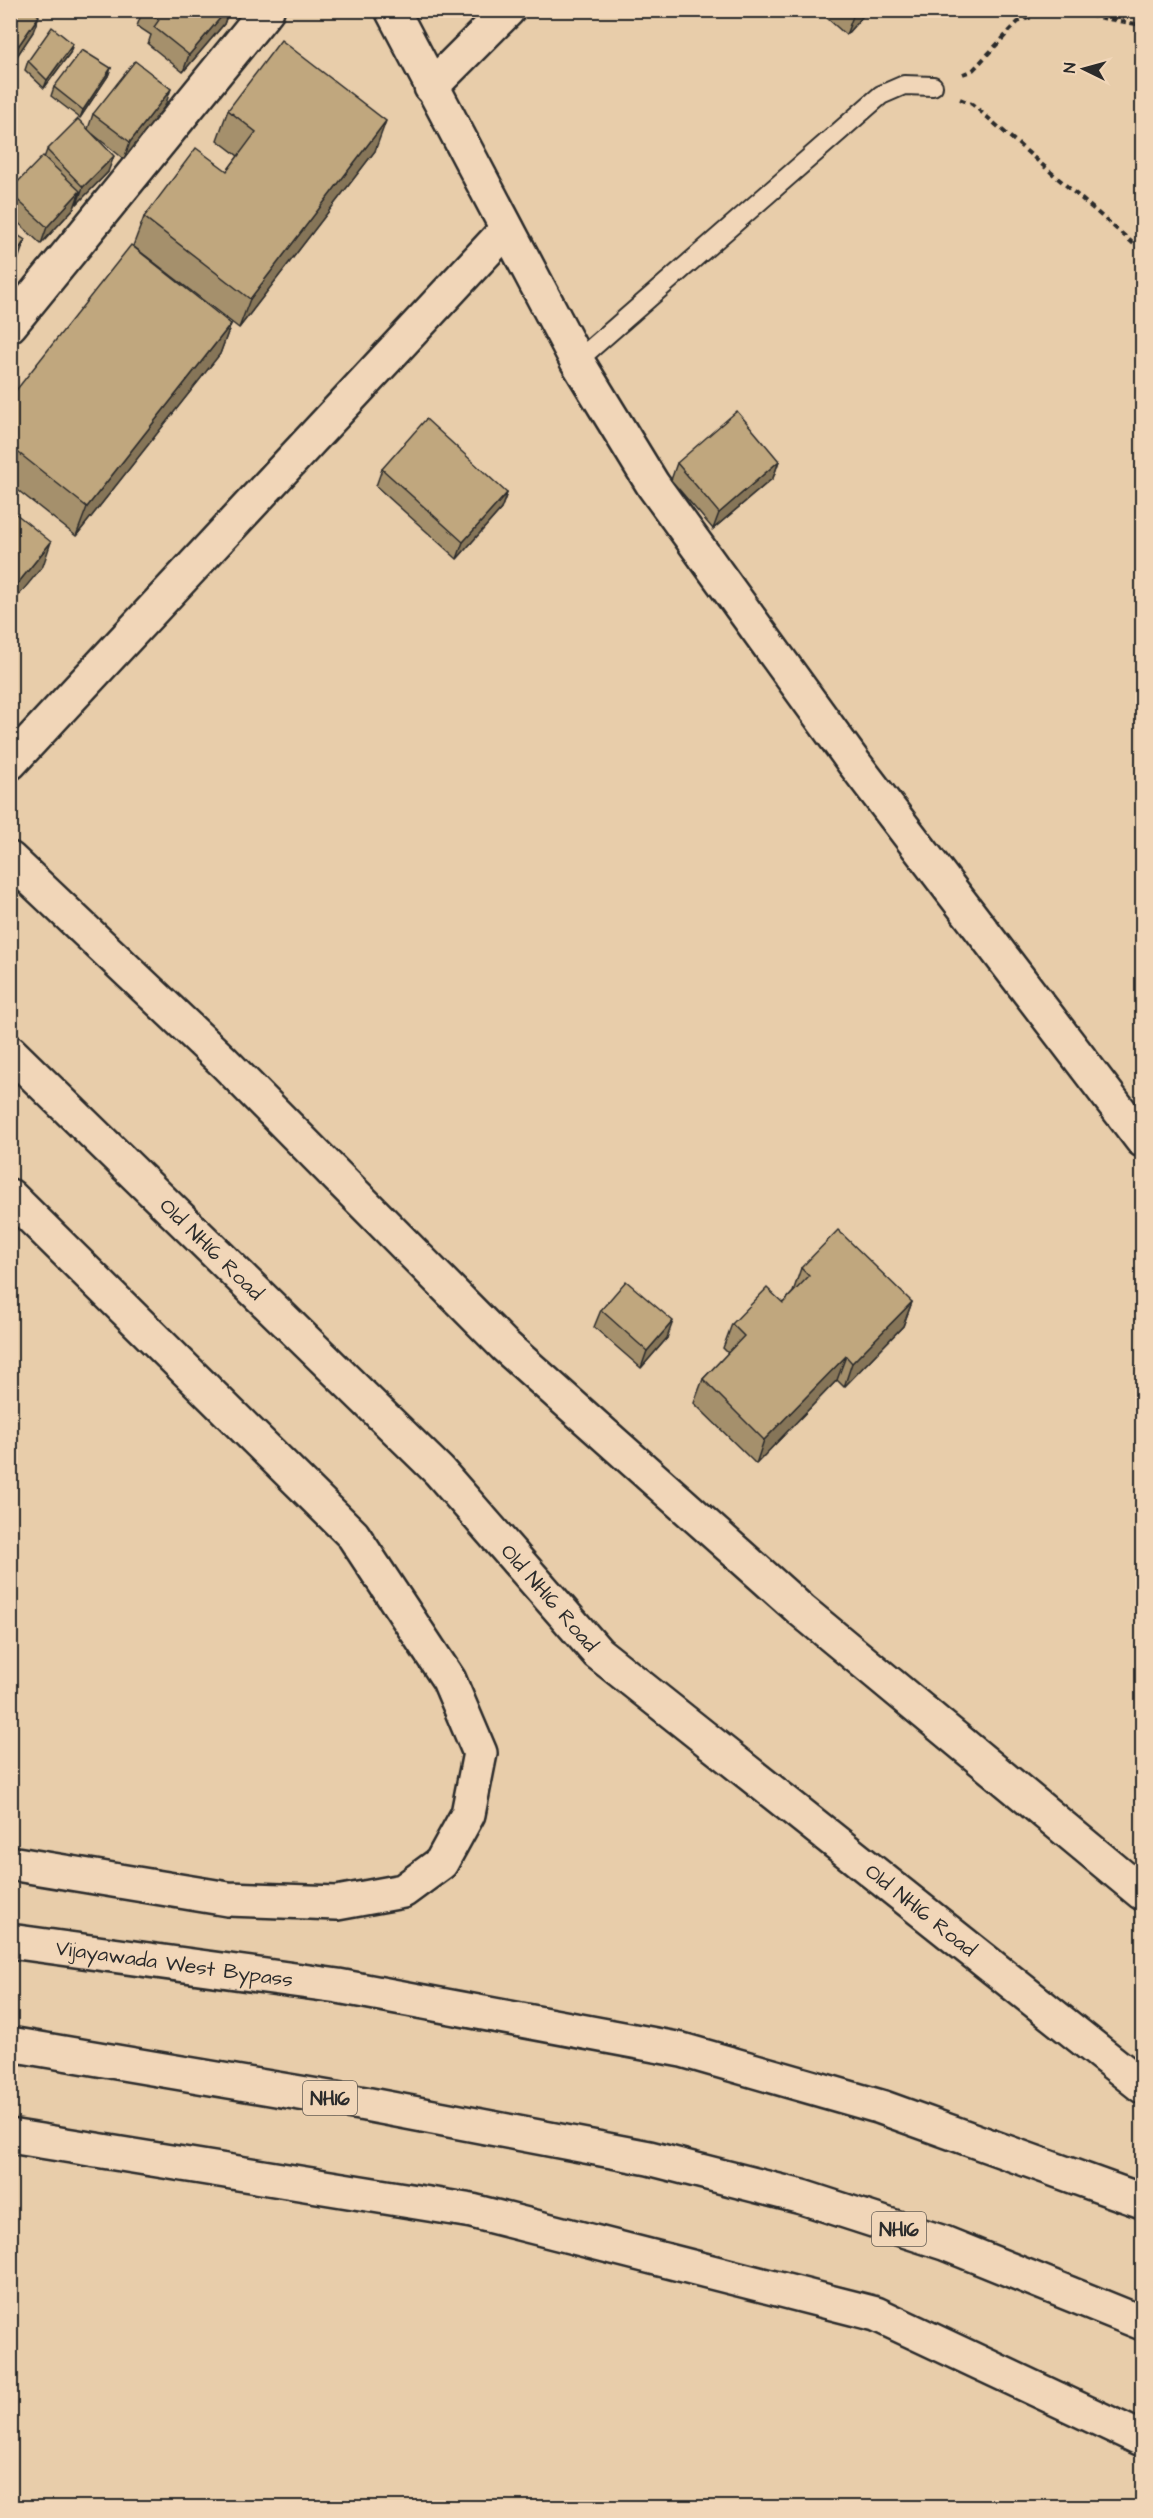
<svg xmlns="http://www.w3.org/2000/svg" width="1153" height="2518" font-family="'Architects Daughter',sans-serif">
<style>
.lines{fill:none;stroke-linecap:round;stroke-linejoin:round}
.lane-casing{stroke:#2b2b2b;stroke-width:22}
.street-casing{stroke:#2b2b2b;stroke-width:38}
.secondary-casing{stroke:#2b2b2b;stroke-width:38}
.primary-casing{stroke:#2b2b2b;stroke-width:38}
.highway-casing{stroke:#2b2b2b;stroke-width:38}
.path{stroke:#2b2b2b;stroke-width:4;stroke-dasharray:6 4.5;stroke-linecap:butt}
.lane{stroke:#f1d6b8;stroke-width:18}
.street{stroke:#f1d6b8;stroke-width:33}
.secondary{stroke:#f1d6b8;stroke-width:33}
.primary{stroke:#f1d6b8;stroke-width:33}
.highway{stroke:#f1d6b8;stroke-width:33}
.wall{fill:#a5906c;stroke:#2b2b2b;stroke-width:1.5}
.shaded-wall{fill:#867558;stroke:#2b2b2b;stroke-width:1.5}
.building{fill:#c0a77e;stroke:#2b2b2b;stroke-width:1.5}
.labels{text-anchor:middle;stroke-width:5;stroke-linejoin:round;paint-order:stroke}
.shield{fill:#f1d6b8;stroke:#665e55;stroke-width:1.5}
.shield-label{font-size:20px;font-weight:bold;fill:#2b2b2b}
.street-label{font-size:21px;fill:#2b2b2b;stroke:#f1d6b8}
</style>
<rect width="100%" height="100%" fill="#e8cdaa"/>
<filter id="ink" filterUnits="userSpaceOnUse"><feTurbulence type="fractalNoise" baseFrequency=".0167" numOctaves="2"/><feDisplacementMap in="SourceGraphic" scale="12" xChannelSelector="R" yChannelSelector="G"/><feConvolveMatrix kernelMatrix="1 2 1 2 8 2 1 2 1" color-interpolation-filters="sRGB"/></filter>
<g filter="url(#ink)">
<g class="lines">
<g class="lane-casing">
<path id="lane" d="M577,361L881,95L904,85L933,86"/>
</g>
<g class="street-casing">
<path id="street" d="M431,87L508,10
M10,325L267,10
M10,763L507,229"/>
</g>
<g class="secondary-casing">
<path id="secondary" d="M392,10L577,361L653,485L854,763L1142,1140
M10,859L224,1062L505,1346L801,1610L1142,1893"/>
</g>
<g class="primary-casing">
<g id="primary">
<path id="s1" d="M10,1052L439,1471L598,1653L1142,2086"/>
<path d="M10,1196L353,1535L449,1680L480,1753L468,1814L441,1863L403,1891L337,1903L228,1899L10,1863"/>
<path d="M10,2136L472,2211L876,2314L1142,2439"/>
</g>
</g>
<g class="highway-casing">
<g id="highway">
<path id="s2" d="M10,1941L338,1986L682,2050L881,2107L1142,2201"/>
<path d="M10,2044L365,2104L649,2158L802,2197L944,2243L1142,2323"/>
</g>
</g>
<path class="path" d="M1058,10L1136,24L1142,21
M963,74L973,70L1018,22L1050,10
M960,99L972,104L1142,251"/>
<use href="#lane" class="lane"/>
<use href="#street" class="street"/>
<use href="#secondary" class="secondary"/>
<use href="#primary" class="primary"/>
<use href="#highway" class="highway"/>
</g>
<path class="wall" d="M10,10L33,32L13,62L10,60Z
M110,10H122L118,17Z
M143,10H229L224,24L183,72L148,44L151,35L137,26Z
M818,10H868L846,35Z
M70,53L44,88L25,70L28,61Z
M111,68L108,76L80,118L51,96L54,87Z
M165,106L124,159L94,135L108,172L77,204L76,202L74,208L41,244L10,215V190L44,158L47,150L88,129L93,114Z
M228,110L375,151L239,328L133,246L144,217L227,171L238,156L217,140Z
M231,324L220,354L76,536L10,484V398Z
M779,461L773,478L713,529L671,480L677,463Z
M382,469L507,493L501,509L457,559L376,486Z
M801,1268L912,1302L903,1326L844,1387L837,1380L756,1464L694,1403L703,1379L728,1353L723,1348L732,1324L783,1303L793,1292Z
M601,1310L667,1338L641,1368L594,1327Z"/>
<path class="shaded-wall" d="M227,10H229L224,24L183,72L189,55Z
M856,10H868L846,35L855,11Z
M39,16L33,32L13,62L19,45Z
M73,44L70,53L44,88L47,80Z
M111,68L108,76L80,118L83,110Z
M171,89L165,106L124,159L130,142Z
M386,121L375,151L239,328L250,299Z
M114,156L108,172L77,204L83,187Z
M80,191L74,208L41,244L47,227Z
M25,240L19,257L10,270V263Z
M231,324L220,354L76,536L87,507Z
M779,461L773,478L713,529L719,513Z
M507,493L501,509L457,559L463,542Z
M51,542L43,566L10,606V593Z
M912,1302L903,1326L844,1387L852,1363Z
M673,1321L667,1338L641,1368L647,1351Z
M846,1356L837,1380L756,1464L764,1440Z"/>
<path class="building" d="M10,10H32L39,16L19,45L10,39Z
M145,10H227L189,55L154,27L159,20Z
M52,27L73,44L47,80L28,61Z
M281,40L386,121L250,299L144,217L196,148L227,171L256,132L228,110Z
M82,50L111,68L83,110L54,87Z
M135,61L171,89L130,142L93,114Z
M78,119L114,156L83,187L47,150Z
M43,156L80,191L47,227L10,193V190Z
M10,230L25,240L10,263Z
M131,245L231,324L87,507L10,446V398Z
M737,411L779,461L719,513L677,463Z
M426,419L507,493L463,542L382,469Z
M10,509L51,542L10,593Z
M838,1230L912,1302L852,1363L846,1356L764,1440L703,1379L744,1336L732,1324L767,1288L783,1303L809,1276L801,1268Z
M626,1281L673,1321L647,1351L601,1310Z"/>
</g>
<g class="labels">
<g class="shield">
<rect x="303" y="2081" width="54" height="34" rx="4.5"/>
<rect x="872" y="2212" width="54" height="34" rx="4.5"/>
</g>
<g class="shield-label">
<text x="330" y="2105">NH16</text>
<text x="899" y="2236">NH16</text>
</g>
<g class="street-label">
<text dy="7" stroke="none"><textPath href="#s1" startOffset="282">Old NH16 Road</textPath></text>
<text dy="7" stroke="none"><textPath href="#s1" startOffset="768">Old NH16 Road</textPath></text>
<text dy="7" stroke="none"><textPath href="#s1" startOffset="1254">Old NH16 Road</textPath></text>
<text dy="7" stroke="none"><textPath href="#s2" startOffset="166">Vijayawada West Bypass</textPath></text>
</g>
</g>
<rect width="1153" height="2518" fill="none" stroke="#f1d6b8" stroke-width="36"/>
<rect x="18" y="18" width="1117" height="2482" fill="none" stroke="#2b2b2b" stroke-width="2" filter="url(#ink)"/>
<g transform="translate(1084 69) rotate(275)" stroke="#f1d6b8" stroke-width="4.5" paint-order="stroke">
<path d="M0-4.5L10 22L0 15L-10 22Z" fill="#2b2b2b"/>
<text y="-9" font-size="16" font-weight="bold" text-anchor="middle" fill="#2b2b2b">N</text>
</g>
</svg>
